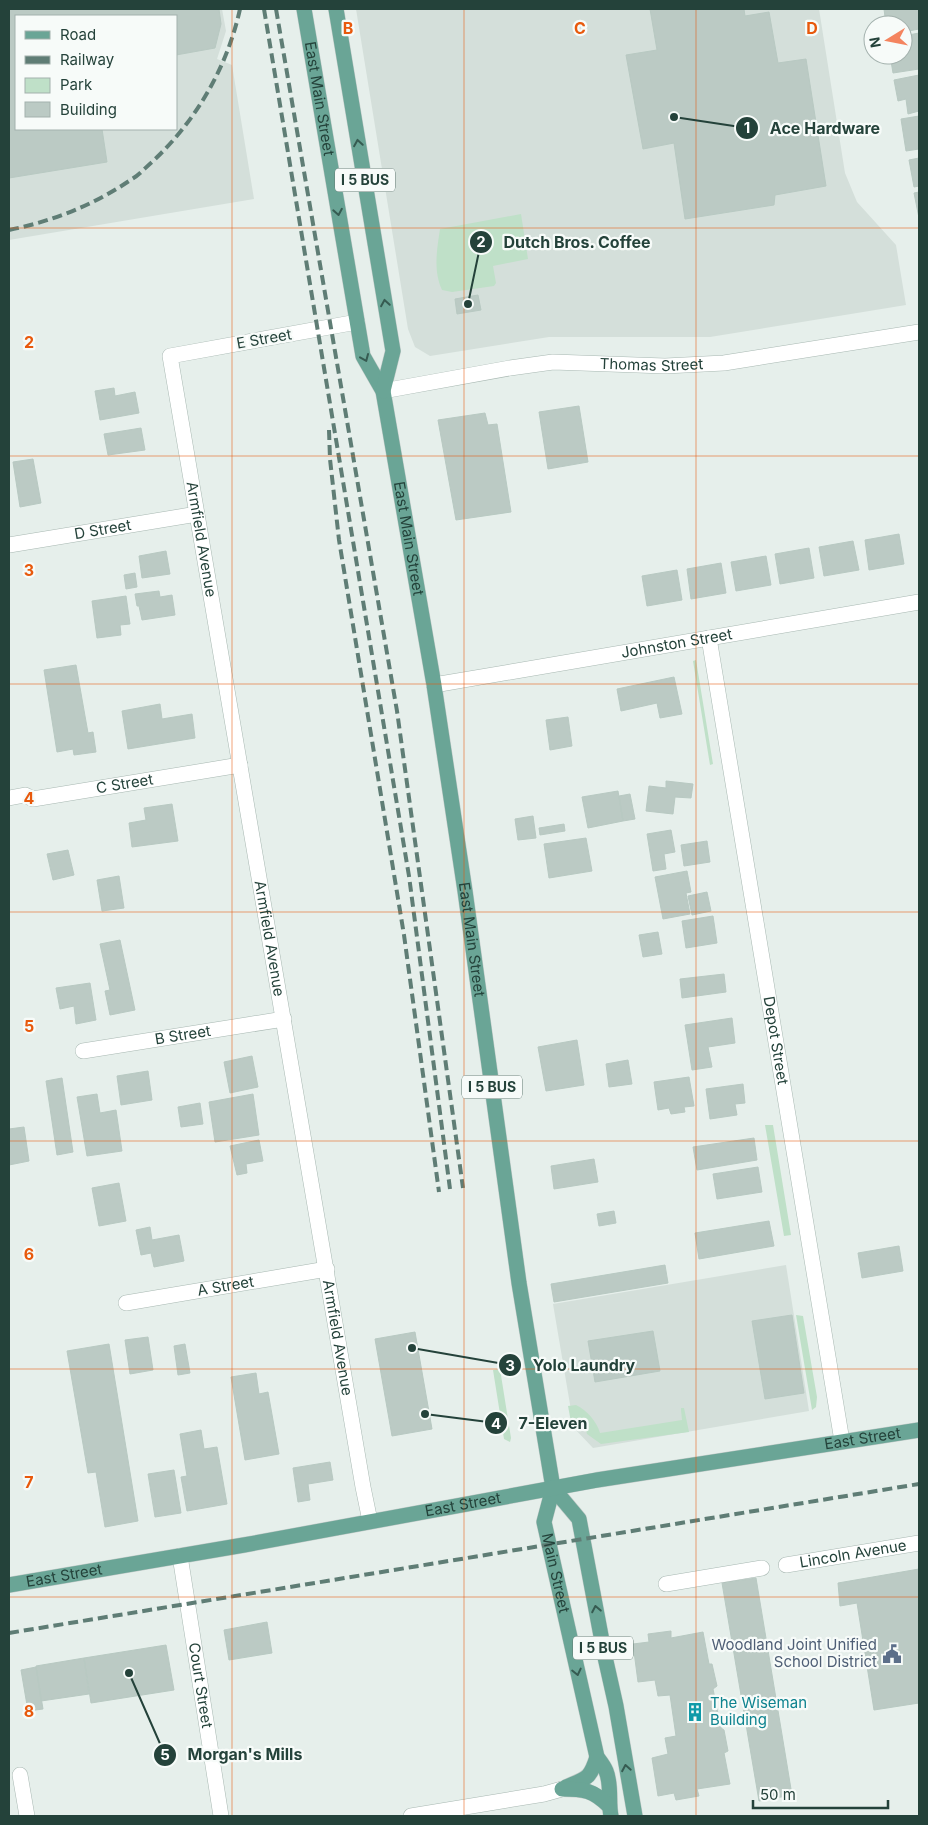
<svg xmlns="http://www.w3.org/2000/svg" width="928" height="1825" font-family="Inter,sans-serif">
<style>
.built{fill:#d4dfda;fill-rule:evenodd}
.green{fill:#bfe0c8}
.building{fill:#bbcac4;stroke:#b8c9c2}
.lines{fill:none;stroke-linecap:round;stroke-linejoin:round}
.minor-casing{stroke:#a8b8b2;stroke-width:16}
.major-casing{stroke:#c2cac8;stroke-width:16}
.minor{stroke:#fff;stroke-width:15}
.major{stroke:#6aa596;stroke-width:15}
.rail{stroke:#5f7d75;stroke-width:4;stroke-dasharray:10 5;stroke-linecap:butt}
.oneway{stroke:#365b51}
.grid{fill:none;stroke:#e8590c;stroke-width:1;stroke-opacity:0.55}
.labels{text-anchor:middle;stroke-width:4.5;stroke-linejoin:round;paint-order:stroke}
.shield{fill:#f7fbf9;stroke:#637a73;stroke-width:1}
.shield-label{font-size:14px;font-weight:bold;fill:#24423a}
.street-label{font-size:15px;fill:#24423a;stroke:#f7fbf9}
.service-label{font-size:15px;fill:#4e5e75;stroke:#f7fbf9;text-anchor:end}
.culture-label{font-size:15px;fill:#0d838f;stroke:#f7fbf9;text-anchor:start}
.grid-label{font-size:16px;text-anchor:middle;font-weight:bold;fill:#e8590c;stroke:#f7fbf9;stroke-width:4.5;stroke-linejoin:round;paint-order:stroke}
.leader{fill:none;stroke:#24423a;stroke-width:2}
.callout-dot{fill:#24423a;stroke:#f7fbf9;stroke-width:2}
.mark-label{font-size:15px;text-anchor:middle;font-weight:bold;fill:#fff}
.callout-label{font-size:16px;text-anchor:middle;font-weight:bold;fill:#24423a;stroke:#f7fbf9;stroke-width:4.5;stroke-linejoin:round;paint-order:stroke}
</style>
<rect width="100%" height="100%" fill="#e6efeb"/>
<path class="built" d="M9,9H222L226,31L217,59L232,65L254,199L9,240ZM16,16H176V129H16Z
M356,9H819L845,173L857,202L896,245L906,305L710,337H549L430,356L415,347L408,329Z
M786,1265L809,1411L593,1448L574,1428L553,1304Z"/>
<path class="green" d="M521,214L528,259L493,266L496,283L494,286L452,292L442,290C433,271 437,249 440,229Z
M696,660L713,764L710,765L693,661Z
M765,1125H773L791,1235L784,1236Z
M796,1315L803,1316L817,1397L816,1407L812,1410Z
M500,1369L511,1438L510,1442L504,1439L493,1370Z
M576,1405C587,1410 597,1422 600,1433L682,1420L681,1410V1408H684L689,1432L601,1444L587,1434L585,1426L571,1422L568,1406Z"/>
<path class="building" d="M9,9H219L221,24L215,48L176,55V16H16V129H102L107,162L9,178Z
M650,9H744L745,16L769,12L778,63L806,59L826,186L775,195L774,205L685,219L674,143L643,149L626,55L657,50Z
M884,9H919V29L903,32V25H886Z
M919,33V69L893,73L890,55H903V36Z
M919,75V111L908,114L906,99L898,101L894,80Z
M919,116V149L906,151L901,119Z
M919,158V186L914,187L909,160Z
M919,192V218L914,193Z
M478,295L481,310L457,314L455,299Z
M114,388L115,396L135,392L139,413L100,420L95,391Z
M579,406L588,462L548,469L539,412Z
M485,413L488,425L497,424L511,512L456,520L438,420Z
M141,428L145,450L108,455L104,434Z
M33,459L41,503L20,507L13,462Z
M899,534L904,564L869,570L865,540Z
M853,541L859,570L824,576L819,547Z
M809,548L814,578L780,584L775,554Z
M166,551L170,574L142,578L139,556Z
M766,556L771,585L736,591L731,562Z
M721,563L726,593L691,599L687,569Z
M677,570L682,600L647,606L642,576Z
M135,573L137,587L126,589L124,575Z
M159,591L160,597L172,595L175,615L142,620L139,606H137L135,594Z
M126,596L130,624L120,625L121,635L97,638L92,601Z
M76,665L88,733L93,732L96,752L74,755L73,749L57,752L44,670Z
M674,677L682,714L660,718L657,703L621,711L617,689Z
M160,704L162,719L192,714L195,738L128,749L122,711Z
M568,717L572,746L550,750L546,720Z
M666,781L693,784L691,798L675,797L673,814L646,811L649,786L666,788Z
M618,791L623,821L588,828L582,797Z
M630,794L635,819L623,821L619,796Z
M172,804L178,841L132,847L129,823L146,820L144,808Z
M533,816L536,838L518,840L515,819Z
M564,824L565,831L540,835L539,828Z
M671,830L675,852L664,854L666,869L653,871L647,834Z
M586,838L592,871L549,878L544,844Z
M707,841L710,862L684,866L681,845Z
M68,850L74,875L53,880L47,854Z
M687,871L691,892L686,893L690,914L663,919L655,877Z
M119,876L124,908L102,911L97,880Z
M707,892L711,911L692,915L688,896Z
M713,916L717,943L686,948L682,921Z
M658,932L662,954L643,957L639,935Z
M120,940L135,1010L110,1015L105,991L110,990L100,944Z
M724,974L726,992L682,998L680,979Z
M90,983L96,1020L76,1024L74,1006L60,1009L56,988Z
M732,1018L735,1043L708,1047L712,1067L692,1070L685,1025Z
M577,1040L584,1085L546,1091L538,1047Z
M252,1056L258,1087L230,1093L224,1062Z
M628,1060L632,1084L609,1087L606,1064Z
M148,1071L152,1100L121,1105L117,1076Z
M689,1077L694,1106L684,1107L685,1112L671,1114L669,1108L658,1110L654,1082Z
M62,1078L73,1152L57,1155L46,1081Z
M743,1084L745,1103L735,1104L737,1115L710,1119L706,1089Z
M97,1094L100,1113L116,1110L122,1151L87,1156L77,1097Z
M253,1094L259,1135L215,1142L209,1102Z
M200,1103L203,1124L181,1127L178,1107Z
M24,1127L29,1161L9,1165V1129Z
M754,1138L757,1160L697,1170L693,1147Z
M259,1140L263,1161L246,1164L247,1173L237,1175L230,1146Z
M594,1159L598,1182L554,1189L551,1166Z
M758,1167L762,1192L717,1199L713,1174Z
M119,1183L126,1221L99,1226L92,1188Z
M614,1211L616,1223L599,1226L597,1214Z
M769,1221L774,1246L699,1259L695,1233Z
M150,1227L152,1240L179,1235L184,1261L154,1267L151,1253L141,1255L136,1230Z
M899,1246L903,1271L862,1278L858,1253Z
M665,1265L668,1283L554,1302L551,1284Z
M792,1315L804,1393L765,1399L752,1321Z
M653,1331L660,1371L595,1382L588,1341Z
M415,1332L432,1429L392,1436L375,1339Z
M148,1337L153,1370L130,1374L125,1340Z
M109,1344L138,1521L105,1527L96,1472L88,1473L67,1351Z
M185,1344L190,1373L178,1375L174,1346Z
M256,1373L259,1394L268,1392L279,1454L245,1460L231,1377Z
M201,1430L204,1449L217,1447L227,1504L187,1511L181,1477L187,1476L180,1434Z
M330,1462L333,1480L308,1484L310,1500L298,1502L293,1468Z
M174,1470L181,1513L155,1517L148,1474Z
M919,1569V1703L874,1710L857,1603L840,1606L838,1583Z
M756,1578L792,1795L759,1801L722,1583Z
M267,1622L272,1653L229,1660L224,1630Z
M671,1631V1638L703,1632L709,1664H712L717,1686L713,1689L721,1728L724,1730L728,1751L724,1753L730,1784L697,1789L699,1796L676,1800L674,1793L658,1796L652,1758L668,1754L665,1738L676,1736L670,1695L658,1696L655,1680L638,1682L633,1644L649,1642L648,1634Z
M166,1645L174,1690L91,1703L84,1658Z
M84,1658L89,1694L41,1701L36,1666Z
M36,1667L43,1709L28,1711L21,1670Z"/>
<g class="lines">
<g class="minor-casing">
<g id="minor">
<path id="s1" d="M357,322L170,356L363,1487L370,1521"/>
<path id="s2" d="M383,391L510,368L553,362L665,366L724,363L919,332"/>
<path id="s3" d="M9,545L197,514"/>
<path id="s4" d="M709,638L842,1441"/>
<path id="s5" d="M434,685L919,602"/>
<path id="s6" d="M9,798L25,795L33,799L240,765"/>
<path id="s7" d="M83,1051L284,1019"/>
<path id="s8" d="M126,1303L327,1269"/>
<path id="s9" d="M180,1556L221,1816"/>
<path id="s10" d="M786,1565L919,1543"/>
<path d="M666,1584L762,1568"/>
<path d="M20,1775L27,1816"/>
<path d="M411,1816L544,1794L562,1789"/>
</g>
</g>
<g class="major-casing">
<g id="major">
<path id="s11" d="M304,9L363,356L383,391L434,685L465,891L519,1283L553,1488L544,1522L597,1757C600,1761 604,1766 606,1771C612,1785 608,1802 611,1816"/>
<path d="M336,9L393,351L383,391"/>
<path d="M553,1488L579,1519L605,1657L616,1706L635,1816"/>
<path id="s12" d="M9,1585L244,1545L597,1480L919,1430"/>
<path d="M566,1787C587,1778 590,1779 597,1757"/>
<path d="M562,1789C584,1789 593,1790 609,1806"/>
</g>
</g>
<use href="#minor" class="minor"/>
<use href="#major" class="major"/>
<path class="rail" d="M264,9L409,876L450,1189
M276,9L397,711L463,1188
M9,230C53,221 94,205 132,179C139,175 145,168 152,162C196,121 227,68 240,9
M329,430L330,459L339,540L404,935L439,1192
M9,1633L919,1484"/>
</g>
<defs><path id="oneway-chevron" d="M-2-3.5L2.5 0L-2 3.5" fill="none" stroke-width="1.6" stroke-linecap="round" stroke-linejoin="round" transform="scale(1.25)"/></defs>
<g class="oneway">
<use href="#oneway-chevron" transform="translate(358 143) rotate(-99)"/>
<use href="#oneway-chevron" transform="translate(338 212) rotate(80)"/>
<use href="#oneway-chevron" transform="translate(385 303) rotate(-99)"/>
<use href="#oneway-chevron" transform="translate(365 358) rotate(67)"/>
<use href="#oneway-chevron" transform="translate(596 1609) rotate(-101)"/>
<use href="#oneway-chevron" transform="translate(577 1672) rotate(77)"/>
<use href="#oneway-chevron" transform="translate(626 1768) rotate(-100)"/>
</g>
<path class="grid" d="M232,9V1816M464,9V1816M696,9V1816M9,228H919M9,456H919M9,684H919M9,912H919M9,1141H919M9,1369H919M9,1597H919"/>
<defs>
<g id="civic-bare" transform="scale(1.5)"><path d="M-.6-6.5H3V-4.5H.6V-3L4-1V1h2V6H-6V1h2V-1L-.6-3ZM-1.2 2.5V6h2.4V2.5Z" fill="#5c6f8a" stroke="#f7fbf9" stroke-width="2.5" paint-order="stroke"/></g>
<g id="building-bare" transform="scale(1.5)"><path d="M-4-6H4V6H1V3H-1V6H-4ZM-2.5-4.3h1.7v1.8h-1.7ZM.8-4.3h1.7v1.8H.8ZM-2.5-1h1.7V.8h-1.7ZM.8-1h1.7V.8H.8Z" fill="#0f9aa8" stroke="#f7fbf9" stroke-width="2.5" paint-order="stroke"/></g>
</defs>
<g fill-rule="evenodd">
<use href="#civic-bare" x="892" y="1654"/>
<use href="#building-bare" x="695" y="1712"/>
</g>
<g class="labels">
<g class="shield">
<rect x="335" y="168.5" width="60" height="23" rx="4"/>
<rect x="462" y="1075.5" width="60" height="23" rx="4"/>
<rect x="573" y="1636.5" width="60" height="23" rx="4"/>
</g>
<g class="shield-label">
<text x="365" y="185">I 5 BUS</text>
<text x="492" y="1092">I 5 BUS</text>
<text x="603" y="1653">I 5 BUS</text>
</g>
<g class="street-label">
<text dy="5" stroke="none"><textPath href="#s11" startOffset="91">East Main Street</textPath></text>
<text transform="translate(264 339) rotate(-10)" y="5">E Street</text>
<text dy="5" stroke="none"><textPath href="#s2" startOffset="271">Thomas Street</textPath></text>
<text dy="5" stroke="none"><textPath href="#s3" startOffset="95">D Street</textPath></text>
<text dy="5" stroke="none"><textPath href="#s11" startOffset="542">East Main Street</textPath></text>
<text dy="5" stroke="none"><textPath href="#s1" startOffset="376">Armfield Avenue</textPath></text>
<text dy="5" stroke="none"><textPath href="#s5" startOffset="246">Johnston Street</textPath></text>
<text dy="5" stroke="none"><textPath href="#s6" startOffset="118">C Street</textPath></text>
<text dy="5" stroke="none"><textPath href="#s1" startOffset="781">Armfield Avenue</textPath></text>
<text dy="5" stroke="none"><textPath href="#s11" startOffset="948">East Main Street</textPath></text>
<text dy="5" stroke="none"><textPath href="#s7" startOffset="101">B Street</textPath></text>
<text dy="5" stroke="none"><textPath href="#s4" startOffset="408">Depot Street</textPath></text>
<text dy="5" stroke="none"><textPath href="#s8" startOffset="101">A Street</textPath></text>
<text dy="5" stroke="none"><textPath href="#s1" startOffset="1186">Armfield Avenue</textPath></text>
<text dy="5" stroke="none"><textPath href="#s12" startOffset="866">East Street</textPath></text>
<text dy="5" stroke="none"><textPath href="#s12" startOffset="461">East Street</textPath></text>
<text dy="5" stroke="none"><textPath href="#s10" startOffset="68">Lincoln Avenue</textPath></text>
<text dy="5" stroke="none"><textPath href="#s11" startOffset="1590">Main Street</textPath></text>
<text dy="5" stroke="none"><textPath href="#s12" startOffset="56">East Street</textPath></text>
<text dy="5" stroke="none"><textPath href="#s9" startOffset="131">Court Street</textPath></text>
</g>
<g class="service-label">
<text x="877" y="1650">Woodland Joint Unified<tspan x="877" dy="17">School District</tspan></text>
</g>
<g class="culture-label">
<text x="710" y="1708">The Wiseman<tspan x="710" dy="17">Building</tspan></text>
</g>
</g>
<g class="grid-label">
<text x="348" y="34">B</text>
<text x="580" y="34">C</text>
<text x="812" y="34">D</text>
<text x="29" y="348">2</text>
<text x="29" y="576">3</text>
<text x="29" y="804">4</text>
<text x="29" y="1032">5</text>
<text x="29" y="1260">6</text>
<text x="29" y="1488">7</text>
<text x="29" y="1717">8</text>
</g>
<path class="leader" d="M674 117L747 128M468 304L481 242M412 1348L510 1365M425 1414L496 1423M129 1673L165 1755"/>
<g class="callout-dot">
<circle cx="674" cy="117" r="5"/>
<circle cx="468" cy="304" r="5"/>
<circle cx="412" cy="1348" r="5"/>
<circle cx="425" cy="1414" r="5"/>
<circle cx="129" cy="1673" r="5"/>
<circle cx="747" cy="128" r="12"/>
<circle cx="481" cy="242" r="12"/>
<circle cx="510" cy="1365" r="12"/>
<circle cx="496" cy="1423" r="12"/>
<circle cx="165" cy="1755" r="12"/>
</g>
<g class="mark-label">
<text x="747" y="133">1</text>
<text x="481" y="247">2</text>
<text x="510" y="1371">3</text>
<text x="496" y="1429">4</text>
<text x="165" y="1760">5</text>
</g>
<g class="callout-label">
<text x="825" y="134">Ace Hardware</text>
<text x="577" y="248">Dutch Bros. Coffee</text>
<text x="584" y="1371">Yolo Laundry</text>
<text x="553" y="1429">7-Eleven</text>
<text x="245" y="1760">Morgan's Mills</text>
</g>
<rect width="928" height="1825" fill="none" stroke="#24423a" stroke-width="20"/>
<rect x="15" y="15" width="162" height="115" fill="#f7fbf9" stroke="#a3b1ad"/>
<rect x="25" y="31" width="25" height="8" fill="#6aa596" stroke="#a3b1ad"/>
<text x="60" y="40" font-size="15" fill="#24423a">Road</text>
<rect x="25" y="56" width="25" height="8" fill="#5f7d75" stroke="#a3b1ad"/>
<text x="60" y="65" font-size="15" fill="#24423a">Railway</text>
<rect x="25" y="78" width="25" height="15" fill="#bfe0c8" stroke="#a3b1ad"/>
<text x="60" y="90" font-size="15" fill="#24423a">Park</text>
<rect x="25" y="102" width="25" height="15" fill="#bbcac4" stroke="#a3b1ad"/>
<text x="60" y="115" font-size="15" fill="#24423a">Building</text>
<g transform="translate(888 40) rotate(260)"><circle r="24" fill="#f7fbf9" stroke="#a3b1ad"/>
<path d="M0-4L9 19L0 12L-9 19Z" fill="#f4845f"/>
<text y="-8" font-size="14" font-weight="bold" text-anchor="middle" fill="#24423a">N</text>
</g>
<path d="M753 1800v8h135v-8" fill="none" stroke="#24423a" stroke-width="2.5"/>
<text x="760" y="1800" font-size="15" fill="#24423a" stroke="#f7fbf9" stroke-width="4" paint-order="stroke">50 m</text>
</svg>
